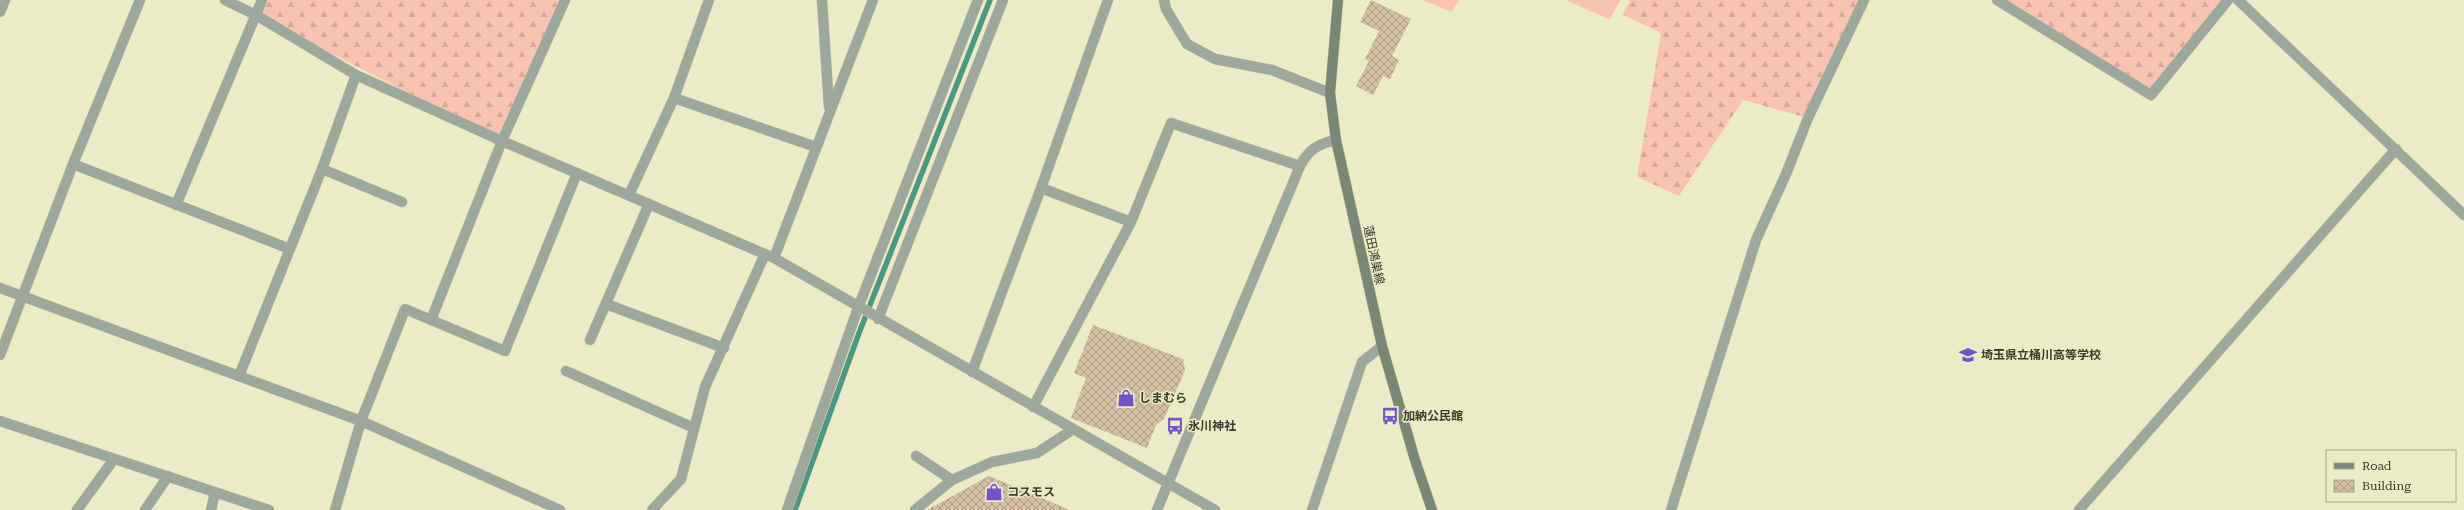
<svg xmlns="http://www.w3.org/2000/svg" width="2464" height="510" font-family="'Roboto Serif','Noto Sans JP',serif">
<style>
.forest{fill:url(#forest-firs)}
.green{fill:#f9c3b4}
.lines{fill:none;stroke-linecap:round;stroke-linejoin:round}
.stream{stroke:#4c9981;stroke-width:5.5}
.building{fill:url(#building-cross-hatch)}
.service-casing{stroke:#c9c8a9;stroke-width:11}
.minor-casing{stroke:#c9c8a9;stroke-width:11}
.tertiary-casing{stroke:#c9c8a9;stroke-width:11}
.secondary-casing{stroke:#c9c8a9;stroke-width:11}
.service{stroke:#9ea79b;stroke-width:10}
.minor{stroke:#9ea79b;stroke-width:10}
.tertiary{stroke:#9ea79b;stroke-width:10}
.secondary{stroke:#7a8776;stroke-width:10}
.labels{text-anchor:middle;stroke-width:3;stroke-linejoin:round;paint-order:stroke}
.street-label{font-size:12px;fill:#3d3c2e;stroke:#ecebc8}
.poi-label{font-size:12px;font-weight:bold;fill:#3d3c2e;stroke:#ecebc8;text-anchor:start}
</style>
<defs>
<pattern id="forest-firs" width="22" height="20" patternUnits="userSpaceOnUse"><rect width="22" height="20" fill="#f9c3b4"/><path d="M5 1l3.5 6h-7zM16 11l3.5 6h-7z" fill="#d6a89b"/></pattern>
<pattern id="building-cross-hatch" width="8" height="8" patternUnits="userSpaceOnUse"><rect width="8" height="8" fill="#d6bea4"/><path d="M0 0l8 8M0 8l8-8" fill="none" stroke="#af9c86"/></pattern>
</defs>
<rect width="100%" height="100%" fill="#ecebc8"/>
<path class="forest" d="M262,0H565L502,141L256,15Z
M1630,0H1864L1808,118L1743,100L1679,196L1637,177L1661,33L1623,15Z
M1995,0H2227L2151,95Z"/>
<path class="green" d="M1423,0H1460L1451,12Z
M1566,0H1620L1610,20Z"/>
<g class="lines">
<path class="stream" d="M795,510L859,333L990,0"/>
</g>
<path class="building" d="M1371,0L1411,19L1392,56L1399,60L1390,79L1383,76L1373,95L1356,86L1369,61L1365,59L1379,31L1360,22Z
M1093,325L1183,359L1185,370L1164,419L1156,425L1147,448L1071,418L1086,378L1074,373Z
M989,476L1070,510H927Z"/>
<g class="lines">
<g class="service-casing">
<path id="service" d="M606,304L724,348
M431,320L502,141
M590,340L649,204"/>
</g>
<g class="minor-casing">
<path id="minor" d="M225,0L256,15L356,75L502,141L774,258L1215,510
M822,0L829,107
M1164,0L1166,9L1187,44L1215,59L1272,70L1330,93
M1997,0L2151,95L2228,0
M2238,0L2464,215
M0,12L5,0
M674,98L816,147
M502,141L565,0
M73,164L290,249
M322,169L402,202
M1041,188L1131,222
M629,195L674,98L709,0
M176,205L262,0
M774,258L873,0
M878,319L1003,0
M0,355L73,164L140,0
M566,371L694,428
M972,372L1041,188L1108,0
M239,376L322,169L356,75
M1033,407L1131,222L1171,123L1300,166
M0,421L269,510
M916,456L952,480
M77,510L114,459
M145,510L168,476
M211,510L215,492
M335,510L361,421L405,309L505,351L577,173
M652,510L681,479L705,387L765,254
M915,510L952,480L992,462L1037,453L1072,430
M1312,510L1362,362L1382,346
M1671,510L1756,240L1786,174L1808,118L1864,0
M2079,510L2396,149"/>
</g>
<g class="tertiary-casing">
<path id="tertiary" d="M0,288L361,421L560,510
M787,510L858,308L978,0
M1157,510L1300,166C1309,149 1318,144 1336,140"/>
</g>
<g class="secondary-casing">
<path id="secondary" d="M1338,0L1330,93L1336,140L1382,346L1415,460L1432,510"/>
</g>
<use href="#service" class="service"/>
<use href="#minor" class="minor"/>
<use href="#tertiary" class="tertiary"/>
<use href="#secondary" class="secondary"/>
</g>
<defs>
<g id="school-bare" transform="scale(1.38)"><path d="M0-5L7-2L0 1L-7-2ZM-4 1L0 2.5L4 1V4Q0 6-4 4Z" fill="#7452cc" stroke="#ecebc8" stroke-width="2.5" paint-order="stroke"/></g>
<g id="shop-bare" transform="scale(1.38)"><path d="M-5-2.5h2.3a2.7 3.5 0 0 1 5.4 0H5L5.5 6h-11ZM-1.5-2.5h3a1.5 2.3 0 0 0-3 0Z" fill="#7452cc" stroke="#ecebc8" stroke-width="2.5" paint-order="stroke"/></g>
<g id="bus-bare" transform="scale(1.38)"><path d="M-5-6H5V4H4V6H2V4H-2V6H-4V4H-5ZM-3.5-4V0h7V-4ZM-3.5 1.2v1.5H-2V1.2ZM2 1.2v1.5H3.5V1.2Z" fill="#7452cc" stroke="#ecebc8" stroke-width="2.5" paint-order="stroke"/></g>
</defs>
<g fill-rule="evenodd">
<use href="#school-bare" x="1968" y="355"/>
<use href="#shop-bare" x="1126" y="398"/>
<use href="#bus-bare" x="1390" y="416"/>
<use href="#bus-bare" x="1175" y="426"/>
<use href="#shop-bare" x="994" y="492"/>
</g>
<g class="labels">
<g class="street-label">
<text transform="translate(1374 255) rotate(78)" y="4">蓮田鴻巣線</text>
</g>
<g class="poi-label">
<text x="1981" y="359">埼玉県立桶川高等学校</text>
<text x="1139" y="402">しまむら</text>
<text x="1403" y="420">加納公民館</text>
<text x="1188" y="430">氷川神社</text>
<text x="1007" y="496">コスモス</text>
</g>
</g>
<rect x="2326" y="450" width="130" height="52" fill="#ecebc8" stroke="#a6a58a"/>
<rect x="2334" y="463" width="20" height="6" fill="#7a8776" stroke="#a6a58a"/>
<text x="2362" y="470" font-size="12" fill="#3d3c2e">Road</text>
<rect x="2334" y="480" width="20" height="12" fill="url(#building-cross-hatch)" stroke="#a6a58a"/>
<text x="2362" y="490" font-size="12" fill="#3d3c2e">Building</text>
</svg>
